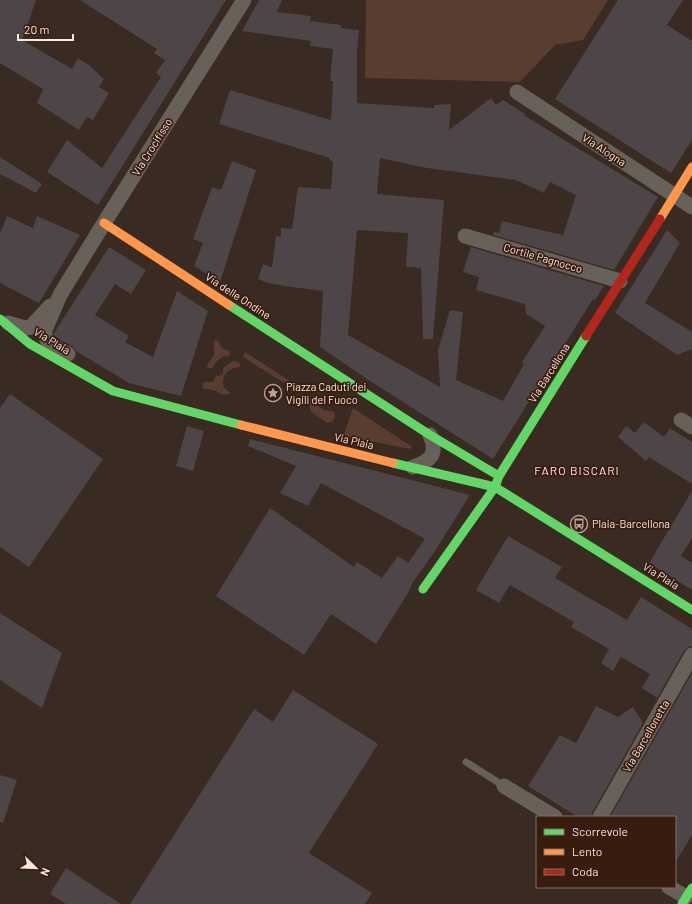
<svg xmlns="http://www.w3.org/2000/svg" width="692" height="904" font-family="Barlow,sans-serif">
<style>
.green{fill:#583d30}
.building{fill:#4d4548}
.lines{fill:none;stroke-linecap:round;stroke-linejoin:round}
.lane{stroke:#68615a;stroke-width:7}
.street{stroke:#68615a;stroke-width:15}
.fast{stroke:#63d668;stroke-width:9}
.slow{stroke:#ff974d;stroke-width:9}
.jam{stroke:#b3261e;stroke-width:9}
.labels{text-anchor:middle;stroke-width:3.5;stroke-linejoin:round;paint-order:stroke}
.street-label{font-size:11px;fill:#fae7de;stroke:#381c0f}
.poi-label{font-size:11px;fill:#fae7de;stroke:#381c0f;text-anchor:start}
.neighbourhood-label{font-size:12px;letter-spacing:1px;fill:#fae7de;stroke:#381c0f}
</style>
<rect width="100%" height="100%" fill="#392a22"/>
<path class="green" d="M366,0H608L583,40L555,45L520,82L365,78Z
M215,340L218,341L222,348L229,351L230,355L229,356L222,357L218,360L212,368H207C207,362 213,359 214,353C215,348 212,344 215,340Z
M245,352L290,381L287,385L243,357Z
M233,361L238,362L240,364V367C229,367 220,376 224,388L231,393C220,397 222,393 213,390C209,389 206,390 203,388L202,384L205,382H213L216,375L218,376C223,375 224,372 223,368Z
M305,398C320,398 315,407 324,410C328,411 330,410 334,412L335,416L333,421L328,423C326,422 312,413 311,411C309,408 310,404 308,401L302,399Z
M353,408L411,446L412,447L410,449L343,436Z"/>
<path class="building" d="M0,0H36L22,40L72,69L78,58L89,65L104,79L99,87L109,93L93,120L87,117L79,130L37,103L43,89L0,63Z
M80,0H226L98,205L47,172L67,140L102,168L161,77L156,73L165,60L154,53L157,49Z
M259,0H282L277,12L311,16L310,21L341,25V28L359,30L357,52V103L434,108V105L451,104L449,130L491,98L496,105L503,100L525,114V116L658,197L614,270L493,235L494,232L499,233L502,221L563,235L576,195L550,182L544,193L516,180L427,168L380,158L377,194L444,200L433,339H423L421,268L406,267L408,233L357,230L348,335L440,387L438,350L450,310L463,312L456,380L503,401L524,364L522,362L545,326L526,314L525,304L476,290L479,277L463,272L471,247L604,286L595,300L593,299L493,459L370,381L320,347L323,291L284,286L268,283L258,279L263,264L272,267L276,236L281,237V228L292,229L298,187L331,189L333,162L329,160L330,158L219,124L230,90L331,120L333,81H330L333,49L310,46L311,41L242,31Z
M618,0H683L667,25L692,41V140L671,173L555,99Z
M0,157L42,184L36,193L0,174Z
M232,161L256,170L220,282L194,266L203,243L193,239L212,187L221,190Z
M7,216L33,228L37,216L80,235L39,303L0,283V234Z
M667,230L680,243L645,303L692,332V349L677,355L615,313Z
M109,247L146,270L131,294L115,284L95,315L129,336L125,342L153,357L177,291L208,311L181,396L129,383L76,351L72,346L60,340L54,335V333Z
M10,394L103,459L29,567L0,547V408Z
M644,422L664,437L670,428L692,442V484L649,457L646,461L618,437L626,426L635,433Z
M187,426L204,431L193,471L176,466Z
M250,439L470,495L433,554L413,582L408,593L376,644L331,614L304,655L216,596L270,508L354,567L357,562L382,578L398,556L408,563L425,539L414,533H415L403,527L321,483L308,506L280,493L296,466L248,446Z
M692,491V538L681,556L692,563V590L649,563Z
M508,536L562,567L555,578L627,620L641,597L692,629V646L688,647L684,651L657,698L642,688L650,674L621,657L613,671L601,663L609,649L571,627L574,622L510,585L499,603L476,590Z
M0,613L62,653L42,708L0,680Z
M692,673V835L675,863V817H610Z
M293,690L378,744L309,853L372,893L365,904H130L254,709L273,722Z
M596,706L618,717L633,707L643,723L592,813L591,817H578L528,786L560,735L576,743Z
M0,775L17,780L3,823L0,822Z
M66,868L121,904H66L50,894Z"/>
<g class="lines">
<path class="lane" d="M466,762L504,786"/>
<path class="street" d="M517,92L692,207
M465,236L620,281
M8,323L25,328L31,327L50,306
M68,354C58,348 43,344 45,330L60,295L104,223L244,0
M681,420L692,427
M413,467C431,461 438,454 430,435
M504,786L555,817
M600,817L692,655
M669,887L686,897"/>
<path class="fast" d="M229,305L430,435L499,476
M0,319L30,344L113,391L241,425
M393,463L495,487L692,610
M423,589L495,487L499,476L586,336
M682,904L692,888"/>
<path class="slow" d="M660,219L692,167
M104,223L229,305
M241,425L393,463"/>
<path class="jam" d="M586,336L660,219"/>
</g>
<defs>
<g id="sight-ring" transform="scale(0.9)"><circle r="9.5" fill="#381c0f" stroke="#b6a59c" stroke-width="1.5"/><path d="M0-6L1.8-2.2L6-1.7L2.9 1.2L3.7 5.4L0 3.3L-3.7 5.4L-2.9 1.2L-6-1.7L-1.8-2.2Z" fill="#b6a59c"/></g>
<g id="bus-ring" transform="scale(0.9)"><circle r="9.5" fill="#381c0f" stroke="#b6a59c" stroke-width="1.5"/><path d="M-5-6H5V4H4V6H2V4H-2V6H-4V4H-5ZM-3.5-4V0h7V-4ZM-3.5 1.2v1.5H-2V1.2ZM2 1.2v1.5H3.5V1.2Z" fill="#b6a59c"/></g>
</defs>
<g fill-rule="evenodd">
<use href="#sight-ring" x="273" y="393"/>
<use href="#bus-ring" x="579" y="524"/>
</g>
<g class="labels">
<g class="street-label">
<text transform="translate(152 147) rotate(-58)" y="4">Via Crocifisso</text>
<text transform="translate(604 150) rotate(33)" y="4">Via Alogna</text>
<text transform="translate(543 258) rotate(16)" y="4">Cortile Pagnocco</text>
<text transform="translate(238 296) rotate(33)" y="4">Via delle Ondine</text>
<text transform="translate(52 341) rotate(31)" y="4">Via Plaia</text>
<text transform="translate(549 373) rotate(-58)" y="4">Via Barcellona</text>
<text transform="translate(354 441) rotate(13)" y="4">Via Plaia</text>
<text transform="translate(661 576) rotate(32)" y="4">Via Plaia</text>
<text transform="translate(646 736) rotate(-60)" y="4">Via Barcellonetta</text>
</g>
<g class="poi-label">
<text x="286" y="391">Piazza Caduti dei<tspan x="286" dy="13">Vigili del Fuoco</tspan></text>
<text x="592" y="528">Plaia-Barcellona</text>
</g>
<g class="neighbourhood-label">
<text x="577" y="475">FARO BISCARI</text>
</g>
</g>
<rect x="536" y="816" width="140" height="72" fill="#381c0f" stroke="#866d62"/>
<rect x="544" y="829" width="20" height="6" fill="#63d668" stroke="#866d62"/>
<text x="572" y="836" font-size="12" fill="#fae7de">Scorrevole</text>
<rect x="544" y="849" width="20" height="6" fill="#ff974d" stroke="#866d62"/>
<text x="572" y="856" font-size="12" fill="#fae7de">Lento</text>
<rect x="544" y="869" width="20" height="6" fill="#b3261e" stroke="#866d62"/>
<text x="572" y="876" font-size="12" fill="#fae7de">Coda</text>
<g transform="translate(36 868) rotate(113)" stroke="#381c0f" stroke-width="3" paint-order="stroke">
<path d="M0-3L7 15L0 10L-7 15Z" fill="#fae7de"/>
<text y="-6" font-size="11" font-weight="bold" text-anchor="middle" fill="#fae7de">N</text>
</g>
<path d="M18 34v6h55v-6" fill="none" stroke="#fae7de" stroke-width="2"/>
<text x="24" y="34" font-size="12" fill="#fae7de" stroke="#381c0f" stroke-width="3" paint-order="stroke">20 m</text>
</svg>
